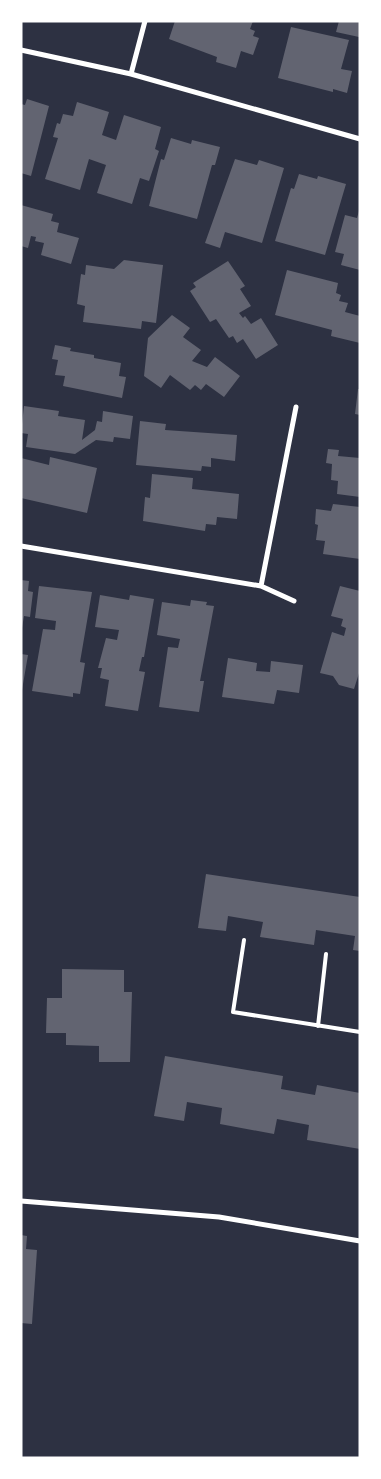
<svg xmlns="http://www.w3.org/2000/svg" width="381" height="1479" font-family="'Sofia Sans Condensed',sans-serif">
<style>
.building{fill:#626471}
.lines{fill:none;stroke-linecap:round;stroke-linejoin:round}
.service{stroke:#fff;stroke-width:4}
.minor{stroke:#fff;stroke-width:5}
</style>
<rect width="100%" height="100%" fill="#2d3142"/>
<path class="building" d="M175,21H253L250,29L255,31L253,36L259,38L253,55L241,51L236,68L216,62L217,57L169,39Z
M339,21H360L359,37L336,32Z
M291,27L349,40L341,69L352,71L347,93L333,89V92L278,78Z
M27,99L49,106L31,176L21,173V104L25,105Z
M77,102L109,112L102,135L116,140L124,115L161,127L155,149L159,151L149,181L140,178L132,204L97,193L106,165L89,159L80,190L45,179L58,138L53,137L57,123L60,124L63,114L73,116Z
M171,138L191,144L192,140L220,147L215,165H212L197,219L149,206L161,159L164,160Z
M235,159L257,165L259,160L284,168L262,243L225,232L220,248L205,243Z
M299,174L317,179L318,176L346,184L325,255L275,241L291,188L294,189Z
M21,205L53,214L51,221L59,223L57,232L79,238L71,264L41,255L44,243L35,241L36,237L31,236L28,248L21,246Z
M359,211L360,212V270L341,265L344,254L335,252L345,215L357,218Z
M124,260L163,265L156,323L142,321L141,329L83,322L85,306L77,304L81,274L85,275L86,265L114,269Z
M228,261L245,286L240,289L251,306L239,313L243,318L245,316L251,324L261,318L278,345L256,359L243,339L237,343L233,336L229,338L216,319L210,322L190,291L196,287L193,283Z
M287,270L338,283L336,293L341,295L339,301L348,303L345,312L360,316V343L331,336L332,330L275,315Z
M172,315L190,328L183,337L201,350L192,361L207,367L215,357L240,376L224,397L206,384L201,390L195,385L190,390L170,375L161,388L144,376L148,338Z
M55,345L71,348L70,351L94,355V358L121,363L119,376L126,377L122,398L63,386L65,376L55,375L58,360L52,359Z
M358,389H360V415L355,414Z
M24,406L59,411L58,416L85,420L82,440L95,430L97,421L102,422L103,411L133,416L130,439L114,437L113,442L96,440L75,454L26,447L28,434L21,433Z
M140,421L166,424L165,430L237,435L235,461L211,458V467L202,466L201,471L136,465Z
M328,449L339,450L338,456L360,458V497L337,494L338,481L331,480L332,464L326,463Z
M50,457L97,468L87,513L21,498V458L49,465Z
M152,474L193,478L192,489L239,494L237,519L217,517L216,525L206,524L205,531L143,521L145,497L150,498Z
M333,504L360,507V559L323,554L325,541L316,540L318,525L315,524L316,509L331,511Z
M21,580L29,581L28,591L33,592L30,617L24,616L22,628Z
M39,586L92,592L80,662L85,663L80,694L73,693V697L32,691L43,629L55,630L56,621L35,618Z
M340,586L360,591V670L354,689L339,685L333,676L320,673L332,632L344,636L346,628L341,626L343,619L331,616Z
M100,595L129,600L130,595L154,599L144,657H142L139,671L145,672L138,711L105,706L109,680L100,678L102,668H98L106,638L117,640L119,630L95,627Z
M191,600L207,602L206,605L214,606L200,681H204L199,712L159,707L168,647L178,648L180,639L157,635L162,602L190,606Z
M21,654L28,655L22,690H21Z
M228,658L257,663L256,671L270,672L271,661L303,665L299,693L277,690L274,704L222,697Z
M206,874L360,897V951L353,950L355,936L316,930L314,945L260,937L263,922L228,916L226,931L198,928Z
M62,969L124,970V992H132L130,1062H99V1046L66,1045V1033H46L47,998H62Z
M165,1056L283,1076L281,1089L315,1095L317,1085L360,1093V1149L307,1140L309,1125L277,1119L274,1134L220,1124L222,1108L187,1102L184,1121L154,1116Z
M21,1235L27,1236L26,1249L37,1250L32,1324L21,1323Z"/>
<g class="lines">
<path class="service" d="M244,940L233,1012L360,1032
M318,1026L326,954"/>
<path class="minor" d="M21,50L131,74L360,139
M131,74L145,21
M21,546L261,586L294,601
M261,586L296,407
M21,1201L219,1217L360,1241"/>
</g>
<rect width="381" height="1479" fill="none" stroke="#ffffff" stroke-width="45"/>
</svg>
